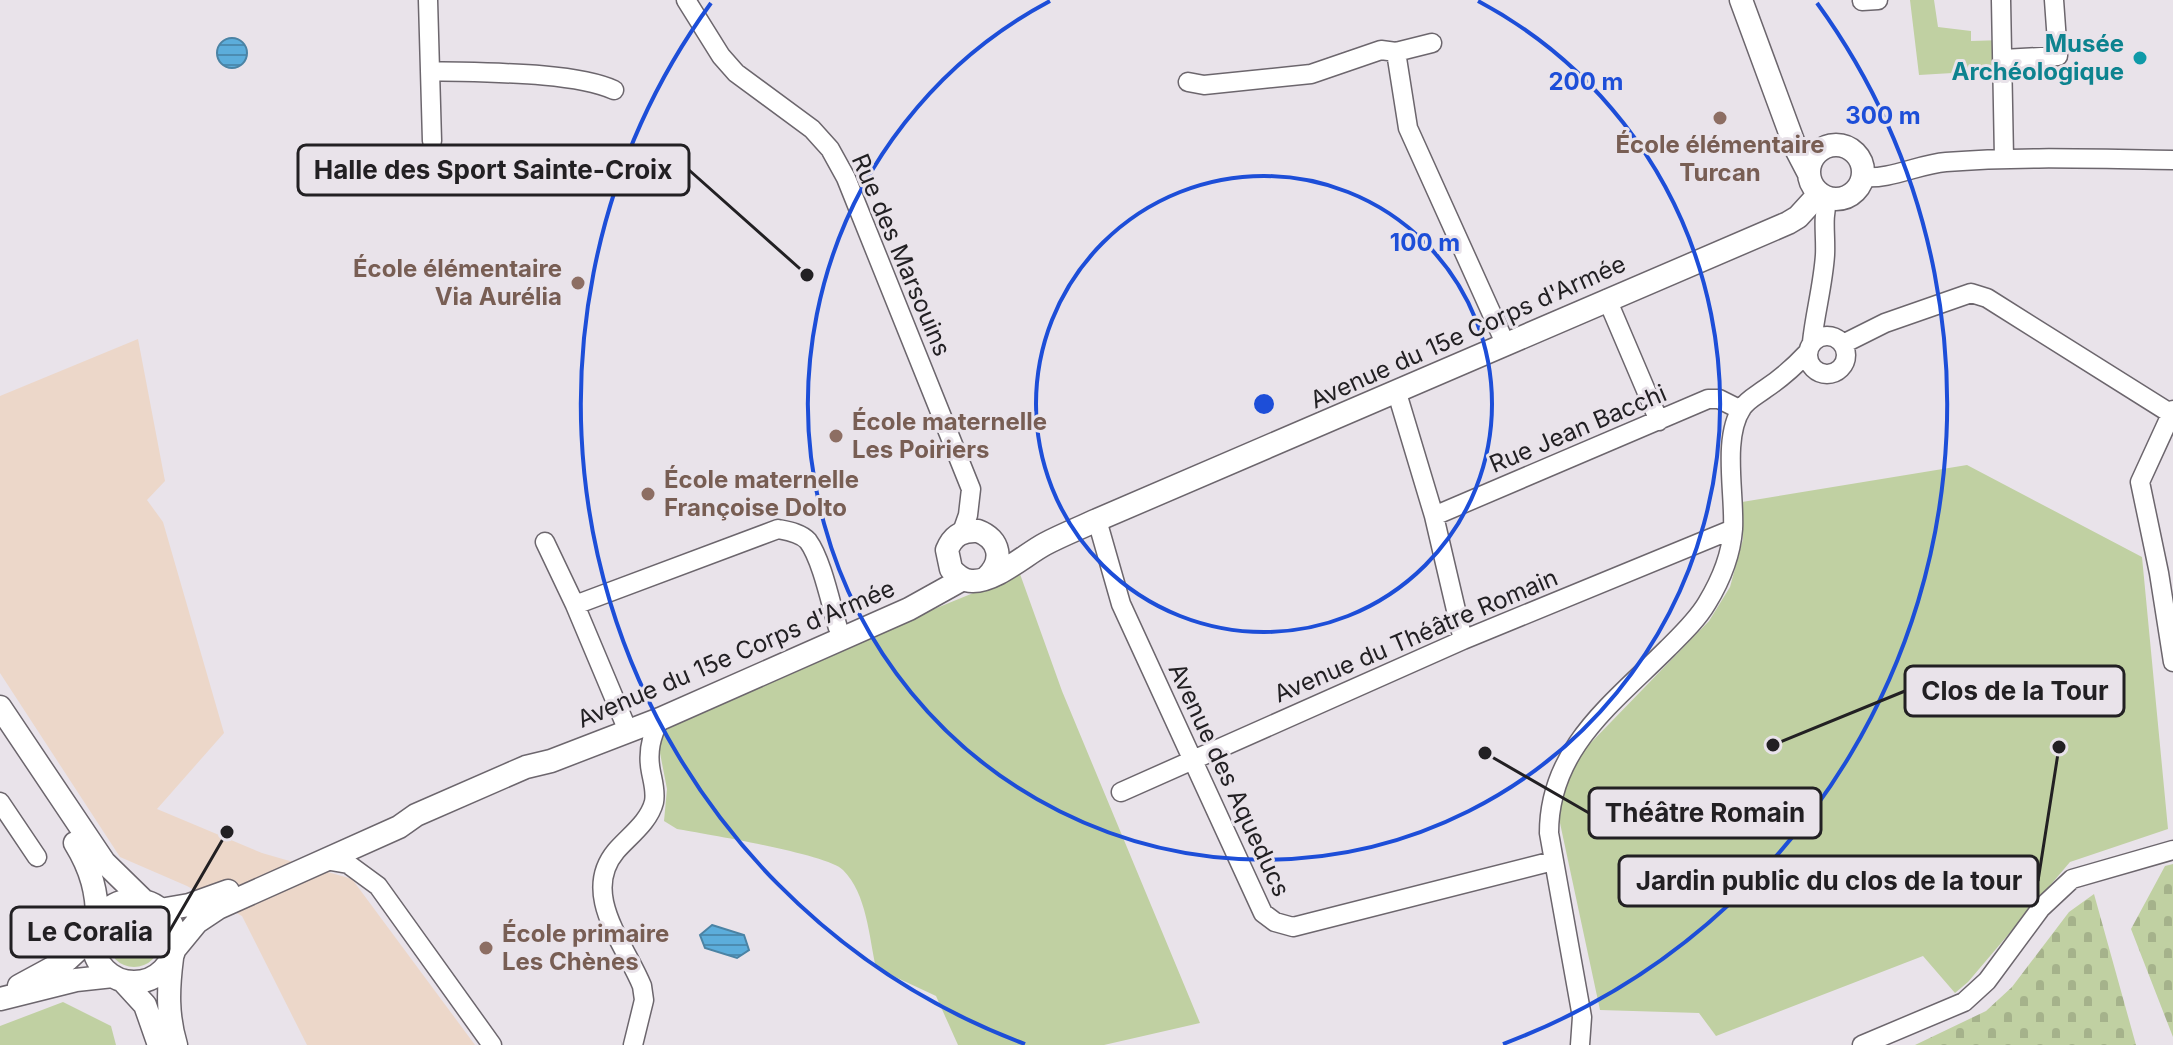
<svg xmlns="http://www.w3.org/2000/svg" width="2173" height="1045" font-family="Inter,sans-serif">
<style>
.commercial{fill:#ecd7c9}
.green{fill:#c0d0a2}
.cemetery{fill:url(#cemetery-stones)}
.water{fill:url(#water-rules);stroke:#4b83a4;stroke-width:2}
.lines{fill:none;stroke-linecap:round;stroke-linejoin:round}
.minor-casing{stroke:#6c666d;stroke-width:21}
.major-casing{stroke:#6c666d;stroke-width:25}
.minor{stroke:#fff;stroke-width:18}
.major{stroke:#fff;stroke-width:22}
.ring{fill:none;stroke:#1d4ed8;stroke-width:4}
.culture-dot{fill:#0f9aa8;stroke:#e9e3ea;stroke-width:3}
.education-dot{fill:#8d6e63;stroke:#e9e3ea;stroke-width:3}
.labels{text-anchor:middle;stroke-width:6;stroke-linejoin:round;paint-order:stroke}
.culture-label{font-size:24px;font-weight:bold;fill:#0d838f;stroke:#e9e3ea;text-anchor:end}
.education-label{font-size:24px;font-weight:bold;fill:#785e54;stroke:#e9e3ea;text-anchor:start}
.street-label{font-size:24px;fill:#222023;stroke:#e9e3ea}
.centre{fill:#1d4ed8;stroke:#e9e3ea;stroke-width:4}
.ring-label{font-size:24px;text-anchor:middle;font-weight:bold;fill:#1d4ed8;stroke:#e9e3ea;stroke-width:6;stroke-linejoin:round;paint-order:stroke}
.leader{fill:none;stroke:#222023;stroke-width:3}
.callout-dot{fill:#222023;stroke:#e9e3ea;stroke-width:3}
.callout{fill:#e9e3ea;stroke:#222023;stroke-width:3}
.callout-label{font-size:26px;text-anchor:middle;font-weight:bold;fill:#222023}
</style>
<defs>
<pattern id="cemetery-stones" width="16" height="16" patternUnits="userSpaceOnUse" patternTransform="scale(2)"><rect width="16" height="16" fill="#c0d0a2"/><path d="M2 7V4a2 2 0 0 1 4 0v3zM10 15v-3a2 2 0 0 1 4 0v3z" fill="#a5b28b"/></pattern>
<pattern id="water-rules" width="6" height="5" patternUnits="userSpaceOnUse" patternTransform="scale(2)"><rect width="6" height="5" fill="#5caddb"/><path d="M0 2.5h6" fill="none" stroke="#4c8cb1"/></pattern>
</defs>
<rect width="100%" height="100%" fill="#e9e3ea"/>
<path class="commercial" d="M138,339L165,481L147,500L163,522L224,733L157,809L262,853L352,879L475,1045H307L242,916L187,886L120,857L0,673V396Z"/>
<path class="green" d="M1910,0H1934L1938,27L1971,31V41L2003,40V70L1919,75Z
M1967,465L2142,557L2168,829L2070,862L1968,982L1955,993L1923,956L1716,1036L1699,1013L1600,1010L1557,809L1577,757L1709,621L1730,587L1743,539L1742,502Z
M1020,574L1062,691L1200,1023L1104,1045H958L936,996L876,968C869,937 867,894 843,870C828,854 705,834 677,829L664,821L667,789L660,753V733L775,674Z
M108 941a26 26 0 1 1 52 0a26 26 0 1 1-52 0Z
M63,1002L111,1026L116,1045H0V1026Z"/>
<path class="cemetery" d="M2173,864V1037L2131,929L2165,866Z
M2094,894L2136,1045H1915L1986,1011L2012,987L2069,912Z"/>
<path class="water" d="M217 53a15 15 0 1 1 30 0a15 15 0 1 1-30 0Z
M712,925L744,935L749,950L737,958L705,948L700,935Z"/>
<g class="lines">
<g class="minor-casing">
<path id="minor" d="M428,0L432,141
M686,0L721,56L736,73L812,129L830,149L846,178L971,489L968,515L962,532
M2001,0L2004,158
M1862,1L1878,0
M1396,52L1408,128L1505,343
M2003,59L2058,56L2054,0
M430,71C479,73 572,71 614,90
M1188,82L1204,85L1311,74L1381,50L1396,52L1432,43
M1863,177C1890,180 1919,164 1946,162C2022,156 2097,159 2173,160
M1607,299L1659,421
M1808 355a19 19 0 1 1 38 0a19 19 0 1 1-38 0Z
M1812,342C1815,313 1823,285 1825,255C1826,235 1822,218 1828,199
M1843,344L1885,323L1971,293L1987,298L2173,415
M1397,393L1434,516L1463,640
M2173,410L2140,482L2159,573L2173,662
M1434,516L1708,399H1719L1741,410
M1097,520L1121,604L1263,913L1275,922L1293,927L1553,861
M545,542L575,605L628,731
M575,605L778,529C788,531 801,533 808,541C822,560 831,605 838,628
M1121,792L1463,640L1733,529
M0,802L37,857
M325,860L348,864L378,886L492,1045
M633,1045L644,1000L642,986C625,944 580,894 616,851C629,836 649,822 654,802C656,792 653,782 651,772C647,752 651,736 660,719
M1580,1045L1582,1017L1549,833C1549,749 1612,704 1667,649C1681,635 1697,620 1707,603C1721,580 1731,556 1733,529C1735,494 1722,438 1742,408C1747,400 1757,395 1765,389C1780,379 1794,367 1807,353
M1862,1045L1964,1002L1987,981L2041,908L2072,879L2173,850"/>
</g>
<g class="major-casing">
<path id="major" d="M1741,0L1796,149L1808,172
M1809 172a27 27 0 1 1 54 0a27 27 0 1 1-54 0Z
M987,577C1004,561 1000,539 978,531C963,530 953,535 947,550L951,569C957,576 963,581 972,581C995,582 1026,554 1045,544C1062,535 1080,528 1097,520L1788,223L1798,217L1819,194
M0,707L104,862L145,902
M75,843C91,869 98,893 97,924
M93 941a41 41 0 1 1 82 0a41 41 0 1 1-82 0Z
M160,910L189,905L228,891
M174,950L197,922L218,908L399,827L416,815L526,767L551,761L660,719L909,609L963,579
M172,958C168,989 167,1015 176,1045
M123,981L145,1005L159,1045
M19,986L67,960L94,935
M0,999L76,980L113,976"/>
</g>
<use href="#minor" class="minor"/>
<use href="#major" class="major"/>
</g>
<g class="ring">
<circle cx="1264" cy="404" r="228"/>
<path d="M1478 1A456 456 0 1 1 1050 1"/>
<path d="M1025 1044A683 683 0 0 1 711 3M1817 3A683 683 0 0 1 1503 1044"/>
</g>
<circle class="culture-dot" cx="2140" cy="58" r="8"/>
<g class="education-dot">
<circle cx="1720" cy="118" r="8"/>
<circle cx="578" cy="283" r="8"/>
<circle cx="836" cy="436" r="8"/>
<circle cx="648" cy="494" r="8"/>
<circle cx="486" cy="948" r="8"/>
</g>
<g class="labels">
<g class="culture-label">
<text x="2124" y="52">Musée<tspan x="2124" dy="28">Archéologique</tspan></text>
</g>
<g class="education-label">
<text x="1720" y="153" text-anchor="middle">École élémentaire<tspan x="1720" dy="28">Turcan</tspan></text>
<text x="562" y="277" text-anchor="end">École élémentaire<tspan x="562" dy="28">Via Aurélia</tspan></text>
<text x="852" y="430">École maternelle<tspan x="852" dy="28">Les Poiriers</tspan></text>
<text x="664" y="488">École maternelle<tspan x="664" dy="28">Françoise Dolto</tspan></text>
<text x="502" y="942">École primaire<tspan x="502" dy="28">Les Chènes</tspan></text>
</g>
<g class="street-label">
<text transform="translate(901 255) rotate(67)" y="8">Rue des Marsouins</text>
<text transform="translate(1468 332) rotate(-24)" y="8">Avenue du 15e Corps d'Armée</text>
<text transform="translate(1578 429) rotate(-23)" y="8">Rue Jean Bacchi</text>
<text transform="translate(1416 636) rotate(-23)" y="8">Avenue du Théâtre Romain</text>
<text transform="translate(736 654) rotate(-23)" y="8">Avenue du 15e Corps d'Armée</text>
<text transform="translate(1229 780) rotate(65)" y="8">Avenue des Aqueducs</text>
</g>
</g>
<circle cx="1264" cy="404" r="12" class="centre"/>
<g class="ring-label">
<text x="1586" y="90">200 m</text>
<text x="1883" y="124">300 m</text>
<text x="1425" y="251">100 m</text>
</g>
<path class="leader" d="M807 275L689 170M1773 745L1905 691M1485 753L1589 813M2059 747L2038 881M227 832L169 932"/>
<g class="callout-dot">
<circle cx="807" cy="275" r="8"/>
<circle cx="1773" cy="745" r="8"/>
<circle cx="1485" cy="753" r="8"/>
<circle cx="2059" cy="747" r="8"/>
<circle cx="227" cy="832" r="8"/>
</g>
<g class="callout">
<rect x="298" y="145" width="391" height="50" rx="8"/>
<rect x="1905" y="666" width="219" height="50" rx="8"/>
<rect x="1589" y="788" width="232" height="50" rx="8"/>
<rect x="1619" y="856" width="419" height="50" rx="8"/>
<rect x="11" y="907" width="158" height="50" rx="8"/>
</g>
<g class="callout-label">
<text x="493" y="179">Halle des Sport Sainte-Croix</text>
<text x="2015" y="700">Clos de la Tour</text>
<text x="1705" y="822">Théâtre Romain</text>
<text x="1829" y="890">Jardin public du clos de la tour</text>
<text x="90" y="941">Le Coralia</text>
</g>
</svg>
